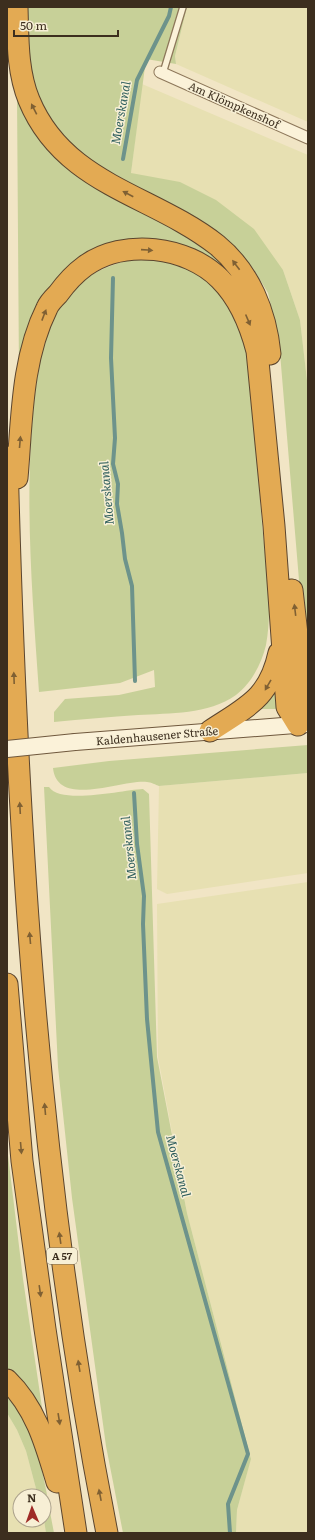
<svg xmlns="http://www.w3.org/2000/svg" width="315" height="1540" font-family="Literata,serif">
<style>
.farmland{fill:#e7e0b2}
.green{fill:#c7d098}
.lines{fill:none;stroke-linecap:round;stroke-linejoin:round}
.stream{stroke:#6d938b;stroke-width:4}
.lane-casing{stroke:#8d775a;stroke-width:8}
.street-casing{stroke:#8d775a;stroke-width:13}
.secondary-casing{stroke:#6f583d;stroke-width:18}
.highway-casing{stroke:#5b452e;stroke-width:23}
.lane{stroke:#fbf2d9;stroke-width:5.5}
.street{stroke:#fbf2d9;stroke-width:11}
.secondary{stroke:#fbf2d9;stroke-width:16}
.highway{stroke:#e3aa53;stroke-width:21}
.secondary-bridge-casing{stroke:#6f583d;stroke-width:18;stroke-linecap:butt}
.secondary-bridge{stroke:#fbf2d9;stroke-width:16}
.oneway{fill:#7f6033}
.labels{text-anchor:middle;stroke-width:3;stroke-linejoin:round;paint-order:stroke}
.shield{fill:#f7efd5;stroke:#746855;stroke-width:1}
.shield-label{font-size:10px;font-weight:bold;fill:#3c2e1e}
.street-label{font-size:11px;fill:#3c2e1e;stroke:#f7efd5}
.water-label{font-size:12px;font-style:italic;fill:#2d5d5c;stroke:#f7efd5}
</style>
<rect width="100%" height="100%" fill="#f1e5c5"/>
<path class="farmland" d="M187,7H308V122L176,64L175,56Z
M142,84L308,155V389L300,320L283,270L131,173Z
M308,773V873L167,894L157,889L159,786Z
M308,882V1533H236L237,1510L251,1458L187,1213L158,1057L157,904Z
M7,1413L17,1430L26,1451L38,1496H20V1520H44L46,1533H7Z"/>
<path class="green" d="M27,7H187L175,56L176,64L146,59L131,173L180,182L216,200L254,229L283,270L300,320L308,389V639L301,604L279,341L268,293L253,268L230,242L203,222L91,162L55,128L43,108L34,87L30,65Z
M17,96L31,120L195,237L219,256L250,297L191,254L75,266L19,376Z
M137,258C175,261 205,269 226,304C235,318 243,336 247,352C250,366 250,383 252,397C256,436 258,474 261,512C264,555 274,602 266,645C262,663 251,684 236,695C208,715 170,713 138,715C110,717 82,719 54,722V712L65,699L119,695L155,687L154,670L120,683L39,692C32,592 23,486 36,387C40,362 43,336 55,314C76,279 99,267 137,258Z
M275,687L279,709H259Z
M308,745V773L159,786C156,785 151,782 147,782C123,779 57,809 53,768L109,761Z
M44,787H49C61,805 122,790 143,789L149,794L157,1057L187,1213L251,1459L237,1510L236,1533H123L106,1446L72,1198L58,1067Z
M7,1147L23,1279L44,1421L7,1373Z
M7,1395C40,1432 45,1487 54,1533H46L44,1520V1496H38L26,1451L17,1430L7,1413Z"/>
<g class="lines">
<path class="stream" d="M123,159L137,80L169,16L171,7
M113,278L111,358L115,438L113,464L118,484L117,504L122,533L125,559L132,586L135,681
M134,793L137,844L144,896L143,924L147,1019L158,1132L248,1454L228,1504L230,1533"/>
<g class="lane-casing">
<path id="lane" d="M163,73L183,7"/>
</g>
<g class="street-casing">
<path id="street" d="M160,72L308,138"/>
</g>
<g class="secondary-casing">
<path id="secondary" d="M75,742L308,724"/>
</g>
<g class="highway-casing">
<path id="highway" d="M17,7C18,38 17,71 29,100C64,185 152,194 217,245C250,272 266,313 270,354
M7,457C16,817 37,1179 107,1533
M17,478C22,422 21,360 47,308C49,303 54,298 58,294C66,283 74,274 85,266C124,238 187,246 220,279C240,299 250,324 257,351L274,526L287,707L298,725
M292,590L305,705L298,725
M210,731C246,707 269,699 279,653
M7,984L22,1161L45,1329L76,1533
M7,1380C36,1408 46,1445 57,1482"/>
</g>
<use href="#lane" class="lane"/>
<use href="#street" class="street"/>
<use href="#secondary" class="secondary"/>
<use href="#highway" class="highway"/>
<g class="secondary-bridge-casing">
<path id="secondary-bridge" d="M7,749L75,742"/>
</g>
<use href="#secondary-bridge" class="secondary-bridge"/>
</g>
<defs><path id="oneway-solid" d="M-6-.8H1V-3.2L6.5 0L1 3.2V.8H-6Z"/></defs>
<g class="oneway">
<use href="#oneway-solid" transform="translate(34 109) rotate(-117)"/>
<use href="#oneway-solid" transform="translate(128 194) rotate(-152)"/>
<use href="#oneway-solid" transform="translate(147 250) rotate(4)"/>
<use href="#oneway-solid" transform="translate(236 265) rotate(-127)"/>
<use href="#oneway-solid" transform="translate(44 315) rotate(-69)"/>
<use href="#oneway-solid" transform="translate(248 320) rotate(67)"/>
<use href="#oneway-solid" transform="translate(20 442) rotate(-85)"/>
<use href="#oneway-solid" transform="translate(295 610) rotate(-97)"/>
<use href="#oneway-solid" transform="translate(14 678) rotate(-92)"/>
<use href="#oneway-solid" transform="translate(268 685) rotate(120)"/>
<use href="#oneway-solid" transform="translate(20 808) rotate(-93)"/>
<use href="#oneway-solid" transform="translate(30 938) rotate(-95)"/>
<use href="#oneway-solid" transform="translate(45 1109) rotate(-95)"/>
<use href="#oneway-solid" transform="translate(21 1148) rotate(85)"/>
<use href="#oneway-solid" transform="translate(60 1238) rotate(-98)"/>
<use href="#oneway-solid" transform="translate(40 1291) rotate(82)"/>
<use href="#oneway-solid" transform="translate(79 1366) rotate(-99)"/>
<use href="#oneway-solid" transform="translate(59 1419) rotate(81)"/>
<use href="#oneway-solid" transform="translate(100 1495) rotate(-101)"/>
</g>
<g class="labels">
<rect class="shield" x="47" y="1248" width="30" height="16" rx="3"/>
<g class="shield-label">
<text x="62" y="1260">A 57</text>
</g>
<g class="street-label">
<text transform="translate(234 105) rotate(24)" y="4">Am Klömpkenshof</text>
<text transform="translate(157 736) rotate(-5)" y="4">Kaldenhausener Straße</text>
</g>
<g class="water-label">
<text transform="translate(121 113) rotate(-80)" y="4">Moerskanal</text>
<text transform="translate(107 493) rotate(-95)" y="4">Moerskanal</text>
<text transform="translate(129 848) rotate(-96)" y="4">Moerskanal</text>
<text transform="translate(178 1166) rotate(75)" y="4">Moerskanal</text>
</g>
</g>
<rect width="315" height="1540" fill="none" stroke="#3c2e1e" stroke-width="16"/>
<g transform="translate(32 1508) rotate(358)"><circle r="19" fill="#f7efd5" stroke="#aca28c"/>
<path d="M0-3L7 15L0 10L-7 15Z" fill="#9f2b27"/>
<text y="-6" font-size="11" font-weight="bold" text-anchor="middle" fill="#3c2e1e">N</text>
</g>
<path d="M14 30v6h104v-6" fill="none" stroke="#3c2e1e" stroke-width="2"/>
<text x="20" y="30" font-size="12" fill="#3c2e1e" stroke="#f7efd5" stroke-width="3" paint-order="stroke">50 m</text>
</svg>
